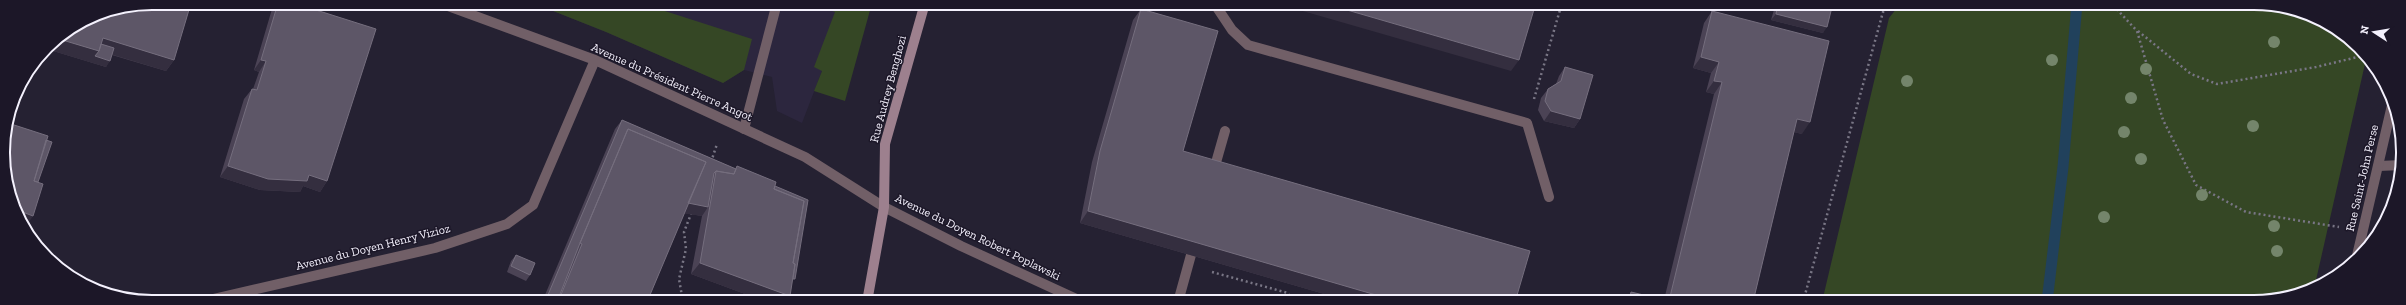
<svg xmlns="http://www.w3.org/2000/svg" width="2406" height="305" font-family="'Zilla Slab',serif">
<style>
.built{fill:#2c263e}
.green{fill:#354725}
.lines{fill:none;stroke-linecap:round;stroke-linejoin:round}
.stream{stroke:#21415c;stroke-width:11}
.path{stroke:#797685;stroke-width:2.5;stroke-dasharray:2 3;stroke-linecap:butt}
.lane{stroke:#715f67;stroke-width:10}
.street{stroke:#715f67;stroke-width:10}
.secondary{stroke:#9d808e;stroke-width:10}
.tree{fill:#74856b}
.wall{fill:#4b4355}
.shaded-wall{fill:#342e3f}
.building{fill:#5d5667;stroke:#756e7e}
.labels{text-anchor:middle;stroke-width:3;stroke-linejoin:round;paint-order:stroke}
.street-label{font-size:12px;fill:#f4f1fd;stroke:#1c1728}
.rim{fill:none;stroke:#f4f1fd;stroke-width:2}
</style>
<rect width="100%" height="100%" fill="#252132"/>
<path class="built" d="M533,3H848L802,123L777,111L772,77L744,70L723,83L606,32Z"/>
<path class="green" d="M533,3H640L752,39L744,70L723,83L606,32Z
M809,3H872L845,101L814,91L822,71L814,67L835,12Z
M1901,3H2263L2320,19L2367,55L2314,289L2263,302H1822L1889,18Z"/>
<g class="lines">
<path class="stream" d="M2047,302L2063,167L2077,3"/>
<path class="path" d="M2099,3L2112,4L2137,31L2163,120L2196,185L2246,212L2339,227
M2138,31L2191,74L2217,84L2316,67L2366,55
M1534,99L1562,3
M711,162L717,144
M1212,272L1288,293L1292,302
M683,302L679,279L686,249L684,232L691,214
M1803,302L1883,12L1892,3"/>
<path class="lane" d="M1214,3L1232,30L1248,45L1527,123L1549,197
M744,129L777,3
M2379,166L2402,165
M1213,173L1225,131
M1178,302L1191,255"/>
<path class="street" d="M440,3L595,60L805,157L884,207L961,246L1083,302
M2356,260L2393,101
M200,302L435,248L507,224L533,205L595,60"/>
<path class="secondary" d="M867,302L884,207L885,144L925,3"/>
</g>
<g class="tree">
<circle cx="2274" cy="42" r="6"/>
<circle cx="2052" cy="60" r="6"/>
<circle cx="2146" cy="69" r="6"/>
<circle cx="1907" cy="81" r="6"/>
<circle cx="2131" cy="98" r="6"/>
<circle cx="2253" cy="126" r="6"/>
<circle cx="2124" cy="132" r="6"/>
<circle cx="2141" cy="159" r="6"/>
<circle cx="2202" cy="195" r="6"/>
<circle cx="2104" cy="217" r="6"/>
<circle cx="2274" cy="226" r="6"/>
<circle cx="2277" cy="251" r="6"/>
</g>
<path class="wall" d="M277,3H294L327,181L320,192L303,186L300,192L260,190L220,177L244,99L252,89H253L259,72L254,70L272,9Z
M1776,3H1833L1823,33L1771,20Z
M1141,9L1183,151L1515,302H1352L1080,223L1092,162L1133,20Z
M1712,11L1802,134L1794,132L1753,302H1625L1631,292L1664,300L1714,94L1706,92L1711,73L1693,68L1704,23Z
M96,14L174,60L166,71L112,55L106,67L50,50L52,43Z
M1565,67L1580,119L1574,128L1544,121L1538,110L1541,98L1548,89L1556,84L1559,76Z
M622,120L736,169L737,166L775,186L792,282L790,296L786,302H767L691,274L702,216L684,213L647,302H542L615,129Z
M516,255L530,275L526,281L507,272L511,261Z"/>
<path class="shaded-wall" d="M1275,3H1323L1519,60L1511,71Z
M1776,14L1827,27L1823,33L1771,20Z
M103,38L174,60L166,71L97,50Z
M59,39L99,51L110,61L106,67L50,50L57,40Z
M1701,57L1719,62L1711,73L1693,68Z
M261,60L266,61L259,72L254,70Z
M1714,81L1722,82L1714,94L1706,92Z
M1551,111L1580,119L1574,128L1544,121Z
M1797,119L1810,122L1802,134L1789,131Z
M228,166L309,175L327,181L320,192L303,186L300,192L260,190L220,177Z
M687,203L708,207L702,216L681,213Z
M17,210L33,216L27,225L25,224Z
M1088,211L1400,302H1352L1080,223Z
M700,263L790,296L786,302H767L691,274Z"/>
<path class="building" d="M152,3H191L174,60L103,38L99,51L59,39L96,14Z
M278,3H294L376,29L327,181L309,175L307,181L268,179L228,166L252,89L257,90L266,61L261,60Z
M1323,3H1523L1535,6L1519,60Z
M1778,3H1833L1827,27L1776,14Z
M1141,9L1218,31L1183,151L1530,251L1515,302H1400L1088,211L1100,151Z
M1712,11L1829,41L1810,122L1797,119L1753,302H1629L1631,292L1669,301L1722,82L1714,81L1719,62L1701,57Z
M101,44L114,48L110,61L95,56L99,51Z
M1565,67L1593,75L1580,119L1551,111L1545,101L1548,89L1561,81Z
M622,120L736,169L734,174L716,171L714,173L708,207L688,203L706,162L628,129L627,131L580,243L557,302H545Z
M8,123L48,136L34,181L43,184L33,216L17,210L11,201L3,143Z
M628,129L706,162L647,302H558L582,244L580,243Z
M46,140L52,142L38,182L34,181Z
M737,166L776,182L774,189L804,201L793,263L795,264L790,296L700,263L716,171L734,174Z
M775,186L808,200L795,279H793L795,264L793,263L804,201L774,189Z
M516,255L535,263L530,275L511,266Z"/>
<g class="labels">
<g class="street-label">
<text transform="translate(672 82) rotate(24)" y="4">Avenue du Président Pierre Angot</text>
<text transform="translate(888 89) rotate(-75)" y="4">Rue Audrey Benghozi</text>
<text transform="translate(2362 178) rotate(-77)" y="4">Rue Saint-John Perse</text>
<text transform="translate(978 237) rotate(26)" y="4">Avenue du Doyen Robert Poplawski</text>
<text transform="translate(373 247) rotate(-14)" y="4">Avenue du Doyen Henry Vizioz</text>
</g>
</g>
<path d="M0 0H2406V305H0ZM152 10H2254A142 142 0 0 1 2396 152V153A142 142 0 0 1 2254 295H152A142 142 0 0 1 10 153V152A142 142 0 0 1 152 10Z" fill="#1c1728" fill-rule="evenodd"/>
<path class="rim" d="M152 10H2254A142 142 0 0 1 2396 152V153A142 142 0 0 1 2254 295H152A142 142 0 0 1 10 153V152A142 142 0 0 1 152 10Z"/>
<g transform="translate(2374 32) rotate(282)" stroke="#1c1728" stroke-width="3" paint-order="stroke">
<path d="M0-3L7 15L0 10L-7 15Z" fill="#f4f1fd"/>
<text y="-6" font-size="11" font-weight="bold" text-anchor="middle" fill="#f4f1fd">N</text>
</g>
</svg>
